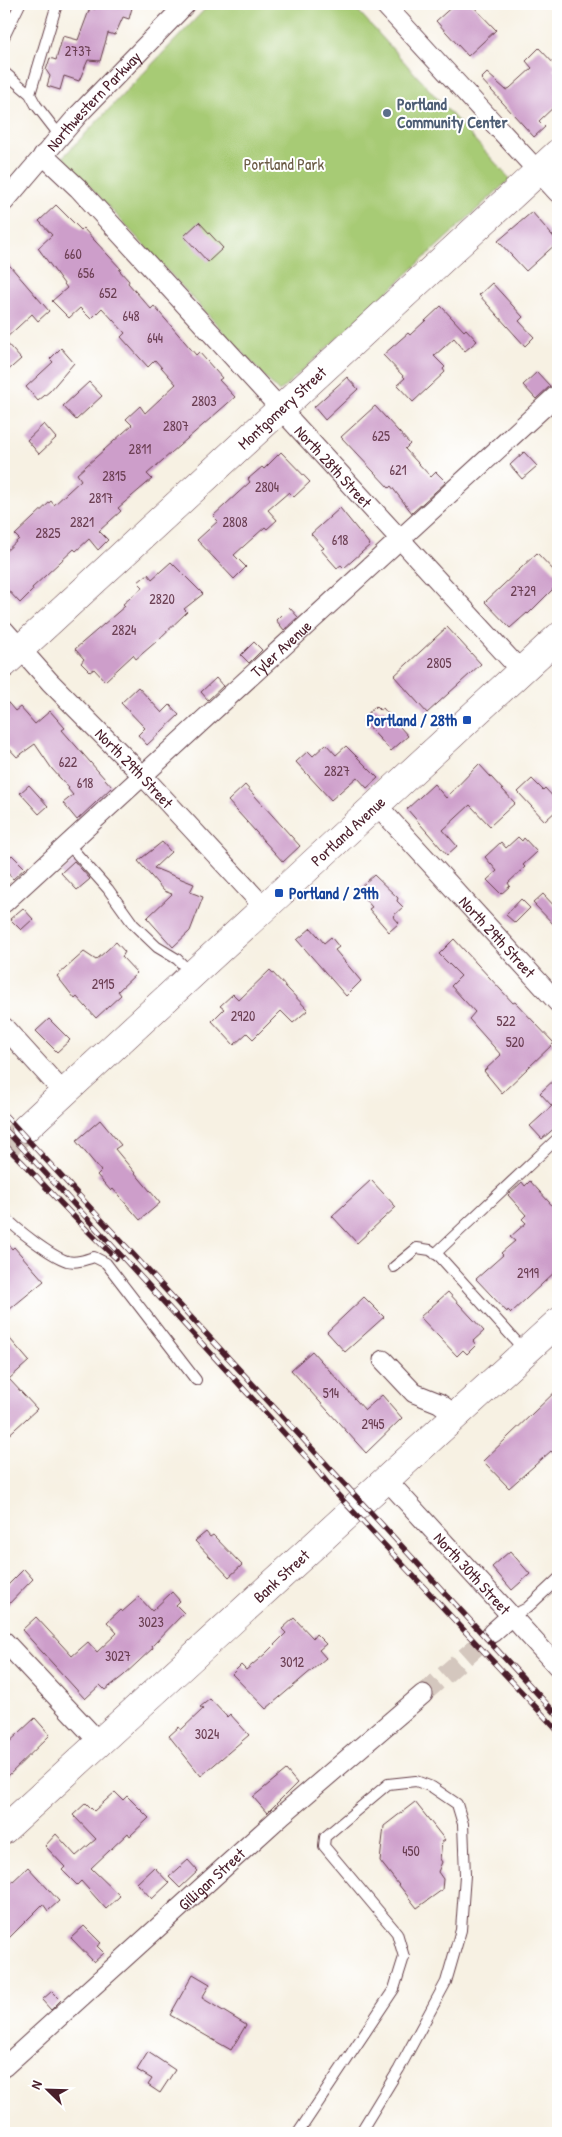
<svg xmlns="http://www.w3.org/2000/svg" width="562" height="2137" font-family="'Patrick Hand',sans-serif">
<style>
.green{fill:#a7cb74;stroke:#787550}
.building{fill:#cd9eca}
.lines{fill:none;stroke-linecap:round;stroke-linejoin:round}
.street-tunnel{stroke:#d4c7be;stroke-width:19;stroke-dasharray:19 9;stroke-linecap:butt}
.secondary-tunnel{stroke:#d4c7be;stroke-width:28;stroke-dasharray:28 14;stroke-linecap:butt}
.lane-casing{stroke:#643e47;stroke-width:12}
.street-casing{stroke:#643e47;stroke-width:21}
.secondary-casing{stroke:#643e47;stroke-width:29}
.lane{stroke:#fff;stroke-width:10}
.street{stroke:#fff;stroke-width:19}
.secondary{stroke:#fff;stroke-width:28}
.rail-casing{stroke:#4a1f2b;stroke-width:5.5}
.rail{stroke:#fff;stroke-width:4;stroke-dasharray:11;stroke-linecap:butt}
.service-dot{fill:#5c6f8a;stroke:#fff;stroke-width:2}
.transit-dot{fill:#1a4fb4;stroke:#fff;stroke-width:2}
.labels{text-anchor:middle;stroke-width:4;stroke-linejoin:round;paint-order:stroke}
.number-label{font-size:14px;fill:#6b3f53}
.street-label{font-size:16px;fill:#4a1f2b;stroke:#fff}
.service-label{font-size:16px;font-weight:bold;fill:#4e5e75;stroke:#fff;text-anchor:start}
.park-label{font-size:16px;fill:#6b5b45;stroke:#fff}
.transit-label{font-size:16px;font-weight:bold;fill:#164399;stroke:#fff;text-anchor:end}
</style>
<rect width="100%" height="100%" fill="#fff"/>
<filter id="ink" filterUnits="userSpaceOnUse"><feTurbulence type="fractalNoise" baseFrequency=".02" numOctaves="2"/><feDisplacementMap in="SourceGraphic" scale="10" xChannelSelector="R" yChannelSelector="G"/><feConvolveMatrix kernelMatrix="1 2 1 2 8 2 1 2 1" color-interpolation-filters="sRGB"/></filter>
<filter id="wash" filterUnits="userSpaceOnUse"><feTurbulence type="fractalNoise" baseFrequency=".0096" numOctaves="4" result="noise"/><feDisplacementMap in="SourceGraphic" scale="20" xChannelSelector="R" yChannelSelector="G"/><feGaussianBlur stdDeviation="1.12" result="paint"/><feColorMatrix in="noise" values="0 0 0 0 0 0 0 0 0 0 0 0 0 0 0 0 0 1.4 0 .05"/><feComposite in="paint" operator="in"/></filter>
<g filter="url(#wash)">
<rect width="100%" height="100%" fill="#f7f1e3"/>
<path class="green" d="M210,4H352L510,179L279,392L63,157Z"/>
<g id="blocks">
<path class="building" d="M91,4H133L129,19L123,17L115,35L108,33L100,61L88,60L79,81L64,76L60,90L47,86L50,76L46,70L50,58L56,60L63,36L78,40L90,8L95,9L91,7Z
M455,4H471L496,30L468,56L436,21Z
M539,48L556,66L553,69L558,75V103L539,121L545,127L534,137L481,79L487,73L506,90L510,88L532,68L526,61Z
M56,205L81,230L83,228L121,269L119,270L129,281L128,283L151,309L154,306L196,355L199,352L222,378L219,380L235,397L147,474L152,479L118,508L121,511L99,531L108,540L98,550L89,539L76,551L74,549L32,588L33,590L20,603L4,586V553L19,539L15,535L51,501L54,505L81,480L77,474L132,425L126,419L140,406L145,413L176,384L155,360L148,367L121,337L125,333L102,308L91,319L80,308L69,318L52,301L67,288L38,248L52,235L39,221Z
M532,212L558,242L526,271L498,241Z
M199,222L223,248L208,262L184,236Z
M4,259L49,311L38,321L32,314L4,340L21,359L4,374Z
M492,283L523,317L519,321L534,337L525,346L479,295Z
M441,306L464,331L466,329L477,341L465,351L454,338L434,356L445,367L443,369L445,372L413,402L397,385L405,378L383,355L408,333L410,335Z
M61,348L74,363L50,391L38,401L26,387L53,362L50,359Z
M537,372L550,386L536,399L523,385Z
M347,377L358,389L325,420L314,407Z
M89,382L102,396L76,420L63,406Z
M375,406L410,444L405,449L431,477L436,472L446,482L412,513L391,486L389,488L341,437Z
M44,424L56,438L39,454L27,440Z
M281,452L310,482L294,497L289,492L268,510L277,520L267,529L265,527L234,555L246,567L234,579L197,540L218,521L213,516L250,482L248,479L262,467L264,469Z
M524,452L537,466L522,479L510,465Z
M340,508L370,545L344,568L341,565L337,568L321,550L324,548L311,534Z
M537,553L558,575V584L528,614L527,613L510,628L485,602Z
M171,562L203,594L184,609L187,612L157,641L136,659L133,655L105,681L94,669L90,672L81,663L84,659L75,649L125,606L123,604L143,587L138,582L148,574L152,579Z
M289,607L298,617L284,630L276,620Z
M447,627L481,664L427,713L394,676Z
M254,642L262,650L249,663L241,655Z
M216,678L223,686L208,700L201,692Z
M138,687L162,713L170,705L179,715L147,745L138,735L145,728L121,703Z
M4,698L15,711L20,707L35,724L50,711L65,728L62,730L112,787L77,820L63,803L73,795L68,789L69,788L52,769L35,744L17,757L4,743Z
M376,706L380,710L383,708L408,736L391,751L366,724L368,722L364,717Z
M326,744L336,755L346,746L378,778L367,788L357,777L331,800L296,762L308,751L313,756Z
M479,764L515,803L490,826L470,805L443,830L457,846L447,855L407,809L434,784L446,798Z
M532,779L543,790L545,788L558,802V809L545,821L518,792Z
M29,785L48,806L39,814L20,793Z
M245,785L300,846L283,862L228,801Z
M518,837L522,841L524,838L537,852L523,865L525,867L508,883L510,886L501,894L487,880L497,871L485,857L501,842L506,848Z
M162,842L171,852L154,868L194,884L190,892L203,897L190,931L173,947L147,918L172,894L164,891L138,861Z
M12,855L25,868L13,879L4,869V862Z
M74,861L90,879L77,890L61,873Z
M374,875L398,898L397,901L403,907L393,916L399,923L389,932L369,909L372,907L357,890Z
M543,894L558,910V929L533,903Z
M521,899L530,908L515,923L506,915Z
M23,908L33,919L21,930L10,919Z
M311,928L324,943L331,937L339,947L335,950L361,981L346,996L297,940Z
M454,939L513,1003L515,1002L554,1043L502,1093L484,1071L501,1055L469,1019L475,1012L451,986L461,976L439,954Z
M116,942L125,952L122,957L137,973L118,991L121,995L96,1018L77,997L75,999L57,976L84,952L96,960Z
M270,970L308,1010L293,1023L281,1011L253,1039L247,1033L234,1045L212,1021L224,1009L220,1006L233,994L239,1000Z
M49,1019L70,1040L57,1052L36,1031Z
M558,1076V1125L542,1139L530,1126L552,1106L540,1093Z
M100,1120L121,1145L115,1149L160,1203L140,1220L113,1189L111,1191L97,1175L101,1171L76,1141Z
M371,1180L396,1207L357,1243L332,1216Z
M530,1181L558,1212V1269L511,1313L508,1310L507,1312L476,1279L503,1255L501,1253L515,1241L510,1237L526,1223L522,1219L526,1215L508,1195L522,1182L525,1186Z
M4,1239L12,1249L14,1247L44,1281L4,1314Z
M448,1292L484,1331L473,1341L476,1345L467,1354L463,1350L457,1356L420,1317Z
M364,1297L384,1317L345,1352L327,1332Z
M4,1332L29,1361L9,1379L37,1409L4,1439Z
M312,1351L365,1410L382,1395L402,1418L366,1453L291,1370Z
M558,1389V1458L551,1451L509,1488L483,1461Z
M206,1532L210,1537L213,1535L242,1565L229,1577L195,1541Z
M510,1551L530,1574L512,1590L492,1567Z
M24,1569L33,1579L4,1609V1589Z
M172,1592L180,1601L176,1605L184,1613L152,1646L153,1648L123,1676L105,1690L100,1685L85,1699L22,1630L36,1617L72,1656L88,1642L97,1652L117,1633L107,1622L120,1610L122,1612L139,1597L152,1611Z
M294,1618L313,1638L316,1634L326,1644L319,1650L326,1658L266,1709L232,1674L241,1665L246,1670L265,1654L286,1633L282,1629Z
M210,1699L227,1717L230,1714L249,1735L201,1776L169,1736L179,1727L181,1730L203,1709L200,1707Z
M35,1718L50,1735L4,1780V1747Z
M286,1770L297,1783L267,1813L253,1797Z
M115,1792L123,1800L127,1796L149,1818L130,1836L128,1833L91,1868L120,1896L106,1909L81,1881L77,1885L62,1870L65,1867L45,1846L56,1834L76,1856L96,1839L73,1815L86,1803L94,1811Z
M415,1802L445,1840L442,1842L440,1859L442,1862L438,1872L443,1879L442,1890L417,1908L380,1861L384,1826Z
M188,1860L198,1871L180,1888L169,1877Z
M28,1867L59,1901L48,1911L43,1904L4,1943V1875L11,1883Z
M154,1867L169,1883L152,1899L137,1883Z
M84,1926L101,1943L97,1946L104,1953L94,1962L71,1938Z
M193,1974L210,1984L202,1998L246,2025L231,2050L170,2015Z
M52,1991L61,2000L51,2010L42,2000Z
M148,2052L175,2070L160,2093L148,2085L152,2079L137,2070Z"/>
</g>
</g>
<g filter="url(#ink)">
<use href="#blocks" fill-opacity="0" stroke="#643e47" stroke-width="1"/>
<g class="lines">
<path class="street-tunnel" d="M423,1694L492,1633"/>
<path class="secondary-tunnel" d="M4,1147L26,1128"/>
<g class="lane-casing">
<path id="lane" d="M4,37L20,4
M4,72L30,94L36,105L60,136
M30,94L57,4
M68,844L108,889L133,924L157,947L177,959L192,974
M4,1216C16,1229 51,1256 67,1261C76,1263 85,1260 94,1257L106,1263L196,1380
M435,1254L558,1138
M394,1267L417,1248L430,1250L440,1257L525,1351
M511,1616L527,1608L558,1579
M298,2133L394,1989L404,1957L397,1933L324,1846L325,1837L388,1784L416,1781L432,1787L457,1804L463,1824L465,1875L461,1930L446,1982L399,2069L360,2133"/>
</g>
<g class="street-casing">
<g id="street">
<path d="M384,4L558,193"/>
<path id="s1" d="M43,155L78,188L521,671"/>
<path id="s2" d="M4,202L79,114L186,4"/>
<path id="s3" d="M4,630L50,682L143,776L264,907"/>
<path id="s4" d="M376,804L558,1003"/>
<path id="s5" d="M4,903L558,394"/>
<path d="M4,1027L63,1092"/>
<path d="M383,1360L414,1393L439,1403L457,1416"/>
<path id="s6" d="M386,1479L558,1667"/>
<path d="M492,1633L511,1616"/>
<path d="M4,1641L100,1743"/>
<path id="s7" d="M4,2067L283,1814L423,1694"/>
</g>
</g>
<g class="secondary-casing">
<g id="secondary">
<path id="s8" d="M4,664L558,153"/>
<path id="s9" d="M26,1128L558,637"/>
<path id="s10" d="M4,1830L558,1322"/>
</g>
</g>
<use href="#lane" class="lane"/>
<use href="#street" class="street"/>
<use href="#secondary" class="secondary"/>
<g class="rail-casing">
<path id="rail" d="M4,1114L558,1716
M4,1128L306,1457L335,1492L558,1731
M4,1144C42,1181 76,1222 116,1258"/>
</g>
<use href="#rail" class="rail"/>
</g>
</g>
<circle class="service-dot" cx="387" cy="113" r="5"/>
<g class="transit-dot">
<rect x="462" y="715" width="10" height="10" rx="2.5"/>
<rect x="274" y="888" width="10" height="10" rx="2.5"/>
</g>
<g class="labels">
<g class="number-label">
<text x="78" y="56">2737</text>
<text x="73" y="259">660</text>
<text x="86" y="278">656</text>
<text x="108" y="298">652</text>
<text x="131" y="321">648</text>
<text x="155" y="343">644</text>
<text x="204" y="406">2803</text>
<text x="176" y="431">2807</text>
<text x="381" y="441">625</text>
<text x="140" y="454">2811</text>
<text x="398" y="475">621</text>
<text x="114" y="481">2815</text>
<text x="267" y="492">2804</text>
<text x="101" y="503">2817</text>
<text x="82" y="527">2821</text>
<text x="235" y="527">2808</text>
<text x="48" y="538">2825</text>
<text x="340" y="545">618</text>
<text x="523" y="596">2729</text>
<text x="162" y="604">2820</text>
<text x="124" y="635">2824</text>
<text x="439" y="668">2805</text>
<text x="68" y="767">622</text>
<text x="337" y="776">2827</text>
<text x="85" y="788">618</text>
<text x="103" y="989">2915</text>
<text x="243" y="1021">2920</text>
<text x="506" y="1026">522</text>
<text x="515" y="1047">520</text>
<text x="528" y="1278">2919</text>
<text x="331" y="1398">514</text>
<text x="373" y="1429">2945</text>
<text x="151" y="1627">3023</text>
<text x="118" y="1661">3027</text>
<text x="292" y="1667">3012</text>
<text x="207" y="1739">3024</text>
<text x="411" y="1856">450</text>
</g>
<g class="street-label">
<text dy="6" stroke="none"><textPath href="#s2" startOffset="135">Northwestern Parkway</textPath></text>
<text dy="6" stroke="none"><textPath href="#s8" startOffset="378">Montgomery Street</textPath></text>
<text dy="6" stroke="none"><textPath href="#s1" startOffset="426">North 28th Street</textPath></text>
<text dy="6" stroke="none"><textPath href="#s5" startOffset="376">Tyler Avenue</textPath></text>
<text dy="6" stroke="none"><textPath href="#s3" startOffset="190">North 29th Street</textPath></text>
<text dy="6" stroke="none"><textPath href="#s9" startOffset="438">Portland Avenue</textPath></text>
<text dy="6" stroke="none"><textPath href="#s4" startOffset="180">North 29th Street</textPath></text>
<text dy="6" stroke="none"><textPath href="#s6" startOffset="128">North 30th Street</textPath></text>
<text dy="6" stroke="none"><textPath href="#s10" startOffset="376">Bank Street</textPath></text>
<text dy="6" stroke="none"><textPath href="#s7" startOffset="280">Gilligan Street</textPath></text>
</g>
<g class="service-label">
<text x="397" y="110">Portland<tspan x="397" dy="18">Community Center</tspan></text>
</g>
<g class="park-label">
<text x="284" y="170">Portland Park</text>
</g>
<g class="transit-label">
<text x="457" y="726">Portland / 28th</text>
<text x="289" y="899" text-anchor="start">Portland / 29th</text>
</g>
</g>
<rect width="562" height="2137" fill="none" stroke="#fff" stroke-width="20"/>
<g transform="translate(48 2090) rotate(293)" stroke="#ffffff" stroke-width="4" paint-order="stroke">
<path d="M0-4L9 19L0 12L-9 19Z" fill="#4a1f2b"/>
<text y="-8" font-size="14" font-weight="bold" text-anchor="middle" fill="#4a1f2b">N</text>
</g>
</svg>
